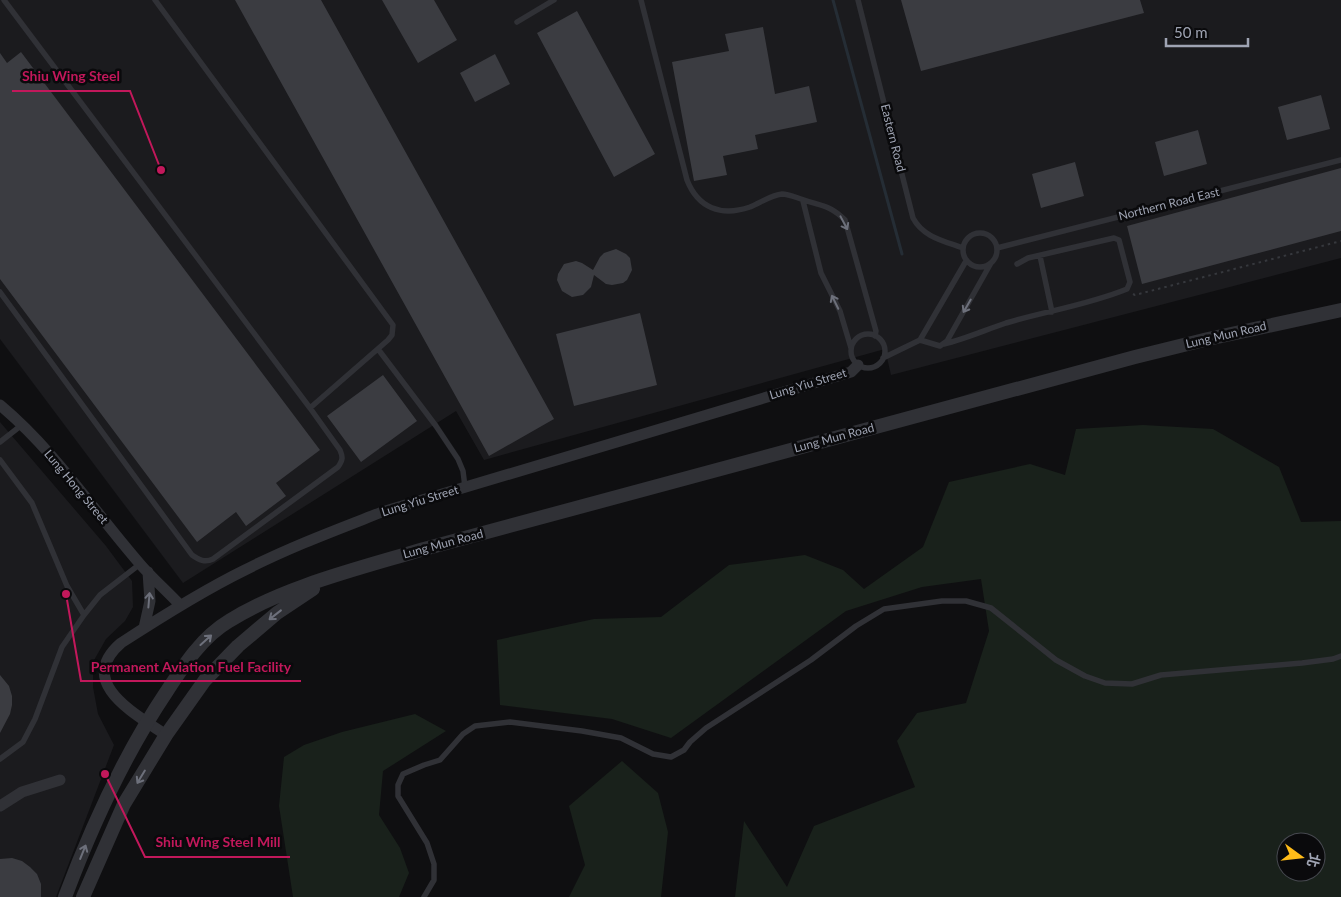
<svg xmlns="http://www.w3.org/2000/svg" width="1341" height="897" font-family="Lato,'Noto Sans TC',sans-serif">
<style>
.built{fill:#1b1b1e}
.green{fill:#19211b;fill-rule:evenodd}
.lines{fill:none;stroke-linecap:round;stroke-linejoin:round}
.stream{stroke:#252d35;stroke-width:3}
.building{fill:#3b3c41}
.path{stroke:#36383d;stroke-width:2;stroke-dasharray:2.5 4;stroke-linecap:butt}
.service{stroke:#303136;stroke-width:5.5}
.minor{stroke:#303136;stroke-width:11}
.tertiary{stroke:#303136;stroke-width:14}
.oneway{stroke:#6d707b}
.labels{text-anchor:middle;stroke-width:5;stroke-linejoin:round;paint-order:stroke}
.street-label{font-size:12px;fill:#9fa4b3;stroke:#0a0a0c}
.leader{fill:none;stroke:#c2185b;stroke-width:2}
.callout-dot{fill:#c2185b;stroke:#0a0a0c;stroke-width:2}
.callout-label{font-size:14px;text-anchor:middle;font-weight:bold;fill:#c2185b;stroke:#0a0a0c;stroke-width:5;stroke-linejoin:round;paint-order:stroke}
</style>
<rect width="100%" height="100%" fill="#0f0f11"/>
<path class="built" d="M0,0H1341V258L891,375L885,349L484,460L456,411L183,583L0,339Z
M0,422L106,546L132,581L133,607L125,621L106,639L93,662V687L98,714L114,745L56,897H0Z"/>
<path class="green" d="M1143,425L1213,429L1279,467L1301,522L1341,521V897H735L744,821L787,887L814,826L915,787L897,741L917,713L966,703L989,631L981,579L922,587L846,611L671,738L612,719L500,705L497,640L594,619L661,617L729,565L805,555L843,570L864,589L923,547L949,482L1030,464L1065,475L1076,429ZM1286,842H1316V872H1286Z
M415,714L446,731L383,771L379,815L400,848L409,873L399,897H293L279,806L284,757L304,745L342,732Z
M622,761L658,793L668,832L661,897H569L585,865L569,806Z"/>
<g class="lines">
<path class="stream" d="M833,0L902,254"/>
</g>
<path class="building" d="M235,0H321L554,419L489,456Z
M382,0H434L457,40L418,63Z
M901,0H1140L1144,13L921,71Z
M577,11L655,154L614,177L537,33Z
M763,27L775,94L809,86L817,122L755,135L758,149L723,156L727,175L694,181L672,62L729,51L725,34Z
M21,52L320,450L276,483L286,496L246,526L236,512L197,542L0,279V53L7,63Z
M495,54L510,84L475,102L460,73Z
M1321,95L1330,129L1287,140L1278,107Z
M1198,130L1207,164L1164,176L1155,142Z
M1075,162L1084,196L1041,208L1032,174Z
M1341,168V231L1142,284L1127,226Z
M616,249L626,254L630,258L632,270L627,280L623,283L612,285L606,284L594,275L591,287L583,295L572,297L562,291L557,280L558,274L564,264L576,261L582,263L593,270L600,257L604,253Z
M640,313L657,385L574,406L556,334Z
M383,375L417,421L361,462L327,416Z
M0,675L9,686L12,696V705L10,714L0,733Z
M12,858L22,861L30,867L37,874L41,884V897H0V859Z"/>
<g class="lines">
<path class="path" d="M1133,294L1135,295L1341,241"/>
<path class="service" d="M155,0L393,325L392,335L388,340L310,408
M641,0L687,180C698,208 721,217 750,207C760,203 771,195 782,194C788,194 795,197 801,199C820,206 829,204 845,220L876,331L875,336
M858,0L913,218C923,237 944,241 963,248
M517,22L554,0
M803,201L821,273L840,311L851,348
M963 250a17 17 0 1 1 34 0a17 17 0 1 1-34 0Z
M997,248L1341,160
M1040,256L1052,312
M0,292L192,555C199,560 205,563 213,559L338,467C343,460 343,457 340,450L310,408L4,0
M851 351a17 17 0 1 1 34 0a17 17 0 1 1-34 0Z
M920,340L940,346L947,341L991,263
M944,344C965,339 985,330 1006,323C1046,311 1088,305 1127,289L1130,282L1119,240L1114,238L1028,258L1017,264
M378,349L436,426L458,459L463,471L465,487
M883,358L920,340L966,261
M0,442L23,424
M0,460L32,503L67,586L84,615L62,647L35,719L23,742L0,759
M84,615L100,595L140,564
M424,897L434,880V864L427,843L398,796V785L403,774L424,765L440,760L463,734L475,726L510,722L582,731L621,738L653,754L671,757L684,750L690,742L706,728L811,660L856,626L884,609L942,601H966L991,608L1056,660L1085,676L1105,683L1132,684L1161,675L1302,663L1333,659L1341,656"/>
<path class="minor" d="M0,405C55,451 93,510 140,564C152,578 167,591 180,605
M144,628L150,601L148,572
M166,735C136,714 75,683 121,643C161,617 202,591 245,570C290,547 336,530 382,512L851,372L858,365
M0,806L22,792L60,780"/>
<path class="tertiary" d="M65,897C92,825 124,755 167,691C184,665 202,637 229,621C285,586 361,568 424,549L1135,357L1208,339L1341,310
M83,897L124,804L166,735L205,680L238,646L277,613L313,589"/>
</g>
<defs><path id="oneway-shaft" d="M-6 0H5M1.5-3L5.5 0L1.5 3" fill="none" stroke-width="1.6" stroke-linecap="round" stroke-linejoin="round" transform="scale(1.25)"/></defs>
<g class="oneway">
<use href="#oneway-shaft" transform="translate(844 223) rotate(62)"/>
<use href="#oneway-shaft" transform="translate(835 302) rotate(-116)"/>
<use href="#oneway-shaft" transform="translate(967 306) rotate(120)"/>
<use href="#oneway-shaft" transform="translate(149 600) rotate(-85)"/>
<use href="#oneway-shaft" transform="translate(275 615) rotate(142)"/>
<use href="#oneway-shaft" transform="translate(206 640) rotate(-42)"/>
<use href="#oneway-shaft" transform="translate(141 777) rotate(121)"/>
<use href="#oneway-shaft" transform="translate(83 852) rotate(-68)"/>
</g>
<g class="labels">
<g class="street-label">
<text transform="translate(893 138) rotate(76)" y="4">Eastern Road</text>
<text transform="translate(1169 204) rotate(-14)" y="4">Northern Road East</text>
<text transform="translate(1226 335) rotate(-13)" y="4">Lung Mun Road</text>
<text transform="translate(808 384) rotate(-17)" y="4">Lung Yiu Street</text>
<text transform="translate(834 438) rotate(-15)" y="4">Lung Mun Road</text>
<text transform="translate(76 487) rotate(50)" y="4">Lung Hong Street</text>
<text transform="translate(420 501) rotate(-17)" y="4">Lung Yiu Street</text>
<text transform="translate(443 544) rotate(-15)" y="4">Lung Mun Road</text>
</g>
</g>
<path class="leader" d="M161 170L130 91H12M66 594L81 681H301M105 774L145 857H290"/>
<g class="callout-dot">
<circle cx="161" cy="170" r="5"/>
<circle cx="66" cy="594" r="5"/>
<circle cx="105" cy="774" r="5"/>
</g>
<g class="callout-label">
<text x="71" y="81">Shiu Wing Steel</text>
<text x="191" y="672">Permanent Aviation Fuel Facility</text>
<text x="218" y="847">Shiu Wing Steel Mill</text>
</g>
<g transform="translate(1301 857) rotate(105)"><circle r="24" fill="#0a0a0c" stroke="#46484f"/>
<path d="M0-4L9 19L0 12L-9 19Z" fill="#ffbc19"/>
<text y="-8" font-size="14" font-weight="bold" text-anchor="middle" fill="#9fa4b3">北</text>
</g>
<path d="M1166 38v8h82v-8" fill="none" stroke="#9fa4b3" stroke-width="2.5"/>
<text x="1174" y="38" font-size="15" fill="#9fa4b3" stroke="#0a0a0c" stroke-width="4" paint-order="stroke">50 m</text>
</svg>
